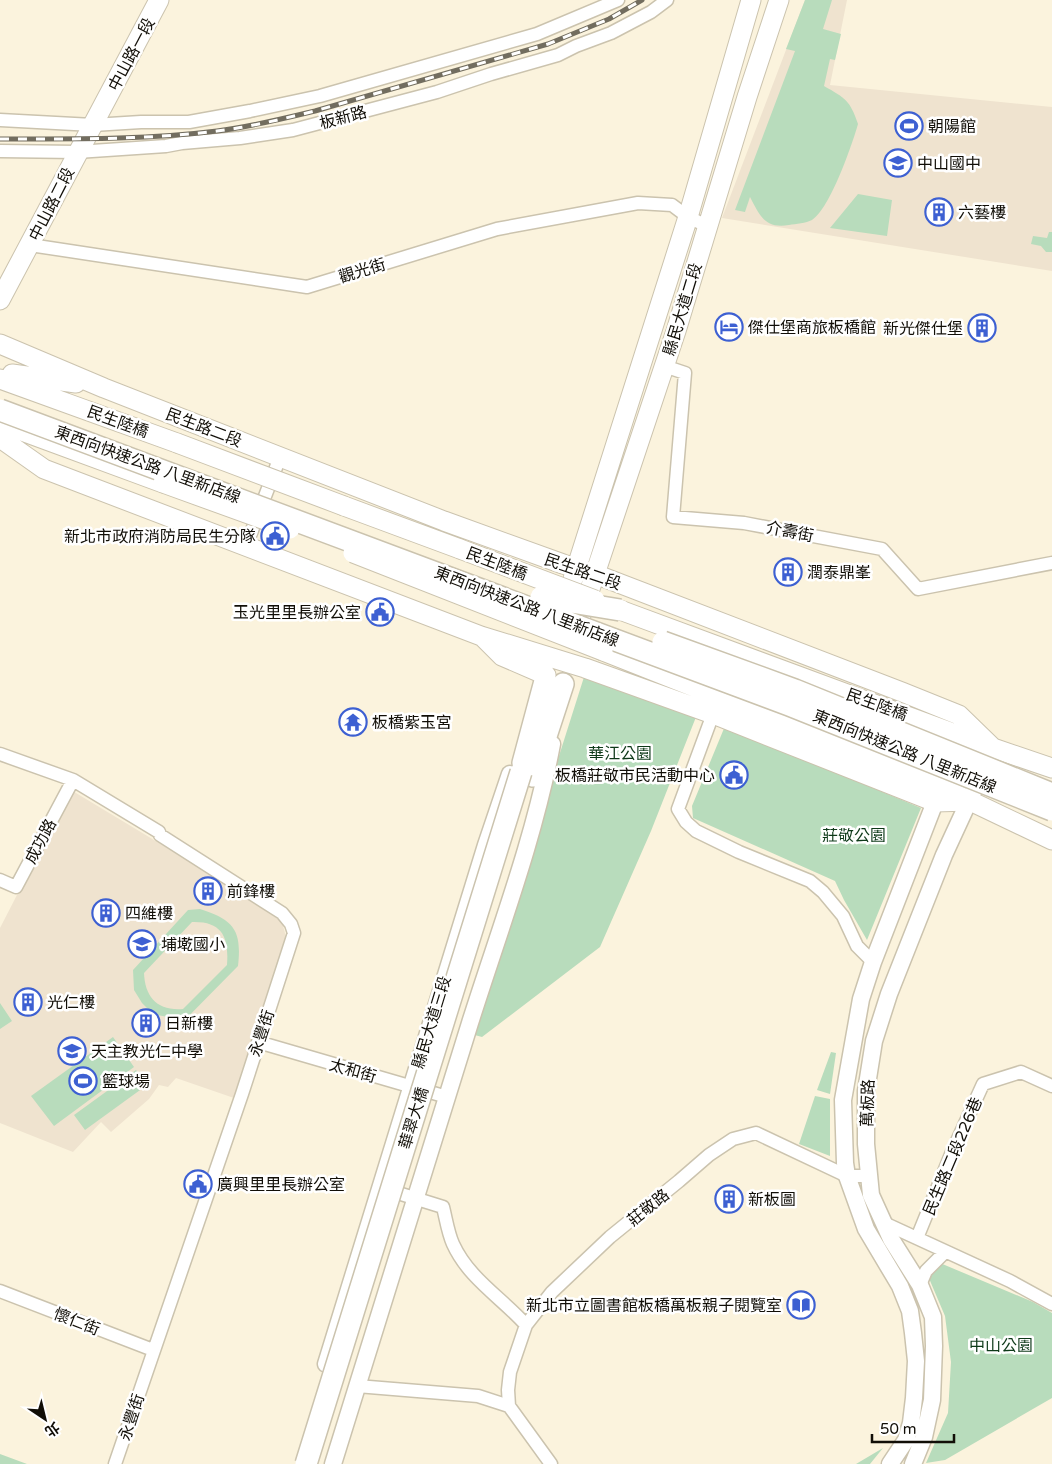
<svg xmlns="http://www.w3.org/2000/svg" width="1052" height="1464" font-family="'Varela Round','Noto Sans TC',sans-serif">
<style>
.education{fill:#efe3cf}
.green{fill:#b8dcbc;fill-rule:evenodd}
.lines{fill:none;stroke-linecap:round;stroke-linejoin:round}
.minor-casing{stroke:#cbc3ae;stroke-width:15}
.tertiary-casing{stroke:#cbc3ae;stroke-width:19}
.secondary-casing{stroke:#cbc3ae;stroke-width:21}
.trunk-casing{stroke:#cbc3ae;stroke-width:24}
.minor{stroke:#fff;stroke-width:12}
.tertiary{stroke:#fff;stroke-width:16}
.secondary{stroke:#fff;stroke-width:19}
.trunk{stroke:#fff;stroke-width:21}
.rail-casing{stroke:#726d5f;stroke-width:5}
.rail{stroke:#fff;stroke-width:3;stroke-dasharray:9;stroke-linecap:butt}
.secondary-bridge-casing{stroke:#cbc3ae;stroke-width:21;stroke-linecap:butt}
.trunk-bridge-casing{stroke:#cbc3ae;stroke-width:24;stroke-linecap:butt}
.secondary-bridge{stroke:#fff;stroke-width:19}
.trunk-bridge{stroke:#fff;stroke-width:21}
.labels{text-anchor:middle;stroke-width:5;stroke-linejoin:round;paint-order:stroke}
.street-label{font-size:16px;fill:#110e07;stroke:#fff}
.poi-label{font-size:16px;fill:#110e07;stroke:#fff;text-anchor:start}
.park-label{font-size:16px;fill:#0d3918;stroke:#fff}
</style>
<rect width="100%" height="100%" fill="#fbf3dd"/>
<path class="education" d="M805,0H847L830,85L1052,107V271L722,218Z
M71,790L222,881L282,922L286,937L234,1098L176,1078L168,1087L159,1085L149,1099L111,1132L101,1122L73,1152L0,1123V928Z"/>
<path class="green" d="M805,0H832L823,29L841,34L835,60L830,59L824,86C845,98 850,100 858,124C852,145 830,209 812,220C806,223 796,224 789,225C765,229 760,216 750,197L745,212L735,210L795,51L786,49Z
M858,194L892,200L887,236L830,228Z
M1049,232H1052V252H1046L1041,246L1031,244L1033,236L1047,238Z
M584,677L696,717L651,831L600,947L482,1037L471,1034Z
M725,726L921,808L867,940L844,900L835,881L693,818L692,806Z
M200,909C234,920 242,930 238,966L173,1032L166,1027L174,1018L157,1015L149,1010L142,1003L134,990L133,970L188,910ZM192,922C223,921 229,938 227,965L183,1009C157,1011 145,997 144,973Z
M0,1003L12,1021L0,1029Z
M113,1037L134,1067L54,1126L31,1096Z
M831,1052L836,1053L830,1094L817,1090Z
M136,1070L147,1085L85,1130L74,1115Z
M815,1096L830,1099V1156L799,1144Z
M940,1263L1033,1302L1052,1313V1398L945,1460L926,1463L948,1413L951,1362L945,1316L928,1276Z
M883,1448L870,1464H856Z
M0,1454L27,1464H0Z"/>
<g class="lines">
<g class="minor-casing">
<path id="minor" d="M0,120L93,125L141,122H189L250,111L320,96L537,34L618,0
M0,151L77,152L166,146L182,143L240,138L293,130L437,92L491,74L558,55L576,46L611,33L651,12L667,0
M30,245L307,287L497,229L638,203L672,205L688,217L707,226
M664,366L685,373L673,517L744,523L882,549L918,589L1052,563
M246,546L280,457
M713,714L678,809L686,822L696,831L739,852L810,881L823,892L843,916L857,946L873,962
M0,754L73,780L159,832L160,835L282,913L291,924L294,933L242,1094L115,1464
M0,880L16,887L73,780
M258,1042L447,1097
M385,1189L443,1207C446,1219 448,1233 453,1244C469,1279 502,1298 526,1325
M884,1223L1010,1281L1052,1304
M917,1238L952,1152L983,1084L1021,1072L1052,1086
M920,1285L926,1271L945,1252
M0,1291L153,1350
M357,1386L478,1396L509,1406
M509,1406L508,1390L510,1372L526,1325L552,1292L610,1237L679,1181L709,1155L733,1139L756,1133L847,1176H869
M509,1406L551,1464"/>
</g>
<g class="tertiary-casing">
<path id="tertiary" d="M326,1364L486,845L510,774
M333,1464C378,1317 424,1170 470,1023C499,931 534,840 552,744
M890,1464L906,1440L911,1423L914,1398L916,1361L913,1333L910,1311L900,1286L866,1229L847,1176L845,1163L843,1100L861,999L873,962L935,802
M913,1464L924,1437L932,1400L934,1346L933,1317L920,1285L891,1239L871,1195L866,1144V1091L874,1041L889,994L944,855L974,790"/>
</g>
<g class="secondary-casing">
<path id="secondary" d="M0,300L159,0
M0,344L104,388L444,521L563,564L595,574L902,692L959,715L993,748
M12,374L76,383
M0,379L177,443
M0,423L163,483
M0,438L44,469L481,636L585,668L713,714L935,802L970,801
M344,506L460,549
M573,579L688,217L751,0
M620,610L993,748L1052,768
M582,613L676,331L747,97L779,0
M484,638L502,656L546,675
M603,651L884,762L941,787L1052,840"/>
</g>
<g class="trunk-casing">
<path id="trunk" d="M523,763L545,681
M533,776L563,684"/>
</g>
<use href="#minor" class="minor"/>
<use href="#tertiary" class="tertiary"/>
<use href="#secondary" class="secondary"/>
<use href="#trunk" class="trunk"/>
<g class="rail-casing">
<path id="rail" d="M0,139C72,139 145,140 217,131C250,127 282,119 315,111L548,44L609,19L642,0"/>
</g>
<use href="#rail" class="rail"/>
<g class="secondary-bridge-casing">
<path id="secondary-bridge" d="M177,443L344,506
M163,483L290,529
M460,549L595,600
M353,553L603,651"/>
</g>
<g class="trunk-bridge-casing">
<path id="trunk-bridge" d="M0,410L789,705L1052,810
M541,597L620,610
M663,642L795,690L1052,794
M306,1464L521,772"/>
</g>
<use href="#secondary-bridge" class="secondary-bridge"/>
<use href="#trunk-bridge" class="trunk-bridge"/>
</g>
<defs>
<g id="stadium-ring" transform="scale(1.4375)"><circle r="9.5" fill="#fff" stroke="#3d60d2" stroke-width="1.5"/><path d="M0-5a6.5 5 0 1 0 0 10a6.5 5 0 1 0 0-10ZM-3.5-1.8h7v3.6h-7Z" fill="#3d60d2"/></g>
<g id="school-ring" transform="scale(1.4375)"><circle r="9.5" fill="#fff" stroke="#3d60d2" stroke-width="1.5"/><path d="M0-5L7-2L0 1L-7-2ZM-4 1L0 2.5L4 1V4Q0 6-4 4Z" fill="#3d60d2"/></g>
<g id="building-ring" transform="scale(1.4375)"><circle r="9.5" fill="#fff" stroke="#3d60d2" stroke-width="1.5"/><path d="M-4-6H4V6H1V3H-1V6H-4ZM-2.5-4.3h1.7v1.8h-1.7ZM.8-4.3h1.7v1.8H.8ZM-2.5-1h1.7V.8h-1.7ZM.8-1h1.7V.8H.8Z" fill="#3d60d2"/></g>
<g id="hotel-ring" transform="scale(1.4375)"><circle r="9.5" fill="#fff" stroke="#3d60d2" stroke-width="1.5"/><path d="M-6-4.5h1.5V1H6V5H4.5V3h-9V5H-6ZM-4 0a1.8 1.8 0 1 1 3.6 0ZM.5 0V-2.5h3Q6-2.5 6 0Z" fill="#3d60d2"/></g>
<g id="civic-ring" transform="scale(1.4375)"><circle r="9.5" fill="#fff" stroke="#3d60d2" stroke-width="1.5"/><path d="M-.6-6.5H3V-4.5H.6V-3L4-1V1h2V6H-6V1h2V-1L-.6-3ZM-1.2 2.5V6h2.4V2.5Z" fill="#3d60d2"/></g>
<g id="temple-ring" transform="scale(1.4375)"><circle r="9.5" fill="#fff" stroke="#3d60d2" stroke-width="1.5"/><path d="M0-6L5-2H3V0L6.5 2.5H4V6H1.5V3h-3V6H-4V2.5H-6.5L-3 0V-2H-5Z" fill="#3d60d2"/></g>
<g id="library-ring" transform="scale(1.4375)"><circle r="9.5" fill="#fff" stroke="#3d60d2" stroke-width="1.5"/><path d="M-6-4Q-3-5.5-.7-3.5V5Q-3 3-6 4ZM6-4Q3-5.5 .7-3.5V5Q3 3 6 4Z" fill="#3d60d2"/></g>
</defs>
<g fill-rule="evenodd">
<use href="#stadium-ring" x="909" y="126"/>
<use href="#school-ring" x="898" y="163"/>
<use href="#building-ring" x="939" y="212"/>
<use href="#hotel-ring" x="729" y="327"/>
<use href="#building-ring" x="982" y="328"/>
<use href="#civic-ring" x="275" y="536"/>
<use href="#building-ring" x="788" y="572"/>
<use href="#civic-ring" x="380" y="612"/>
<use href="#temple-ring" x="353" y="722"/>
<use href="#civic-ring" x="734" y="775"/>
<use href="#building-ring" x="208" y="891"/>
<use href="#building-ring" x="106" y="913"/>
<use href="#school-ring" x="142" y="944"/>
<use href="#building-ring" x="28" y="1002"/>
<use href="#building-ring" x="146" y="1023"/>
<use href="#school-ring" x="72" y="1051"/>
<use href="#stadium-ring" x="83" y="1081"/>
<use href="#civic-ring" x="198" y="1184"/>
<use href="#building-ring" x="729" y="1199"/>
<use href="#library-ring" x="801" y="1305"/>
</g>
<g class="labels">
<g class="street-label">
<text transform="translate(131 54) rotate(-62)" y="6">中山路一段</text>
<text transform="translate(343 117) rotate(-15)" y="6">板新路</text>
<text transform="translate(51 204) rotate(-63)" y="6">中山路二段</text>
<text transform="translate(362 270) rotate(-17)" y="6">觀光街</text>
<text transform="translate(682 309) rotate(-73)" y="6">縣民大道二段</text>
<text transform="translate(118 421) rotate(20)" y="6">民生陸橋</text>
<text transform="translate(204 427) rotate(21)" y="6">民生路二段</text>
<text transform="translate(148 464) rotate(20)" y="6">東西向快速公路 八里新店線</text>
<text transform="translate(790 531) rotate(11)" y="6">介壽街</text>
<text transform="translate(497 563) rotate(21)" y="6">民生陸橋</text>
<text transform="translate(583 571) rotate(19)" y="6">民生路二段</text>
<text transform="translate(527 606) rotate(21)" y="6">東西向快速公路 八里新店線</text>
<text transform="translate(877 704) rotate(20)" y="6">民生陸橋</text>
<text transform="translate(905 751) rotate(22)" y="6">東西向快速公路 八里新店線</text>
<text transform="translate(40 841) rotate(-62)" y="6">成功路</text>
<text transform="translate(431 1022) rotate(-73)" y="6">縣民大道三段</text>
<text transform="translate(261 1033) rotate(-72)" y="6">永豐街</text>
<text transform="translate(353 1070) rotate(16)" y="6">太和街</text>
<text transform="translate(867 1103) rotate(-88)" y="6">萬板路</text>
<text transform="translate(413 1118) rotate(-73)" y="6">華翠大橋</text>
<text transform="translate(952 1156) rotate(-67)" y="6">民生路二段226巷</text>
<text transform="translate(648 1207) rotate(-39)" y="6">莊敬路</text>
<text transform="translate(77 1321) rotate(21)" y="6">懷仁街</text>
<text transform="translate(131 1417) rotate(-72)" y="6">永豐街</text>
</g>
<g class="poi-label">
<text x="928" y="132">朝陽館</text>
<text x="917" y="169">中山國中</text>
<text x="958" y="218">六藝樓</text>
<text x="748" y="333">傑仕堡商旅板橋館</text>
<text x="963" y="334" text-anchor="end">新光傑仕堡</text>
<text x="256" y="542" text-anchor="end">新北市政府消防局民生分隊</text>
<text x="807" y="578">潤泰鼎峯</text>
<text x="361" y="618" text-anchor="end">玉光里里長辦公室</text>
<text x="372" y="728">板橋紫玉宮</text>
<text x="715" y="781" text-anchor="end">板橋莊敬市民活動中心</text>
<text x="227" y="897">前鋒樓</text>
<text x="125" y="919">四維樓</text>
<text x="161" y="950">埔墘國小</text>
<text x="47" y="1008">光仁樓</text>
<text x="165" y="1029">日新樓</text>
<text x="91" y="1057">天主教光仁中學</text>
<text x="102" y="1087">籃球場</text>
<text x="217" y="1190">廣興里里長辦公室</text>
<text x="748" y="1205">新板圖</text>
<text x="782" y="1311" text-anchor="end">新北市立圖書館板橋萬板親子閱覽室</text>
</g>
<g class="park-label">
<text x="620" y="759">華江公園</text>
<text x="854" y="841">莊敬公園</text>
<text x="1001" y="1351">中山公園</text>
</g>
</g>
<g transform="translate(45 1419) rotate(145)" stroke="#ffffff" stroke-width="4" paint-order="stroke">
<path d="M0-4L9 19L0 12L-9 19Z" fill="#110e07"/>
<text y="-8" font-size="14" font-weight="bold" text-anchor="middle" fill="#110e07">北</text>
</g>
<path d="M872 1434v8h82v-8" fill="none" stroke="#110e07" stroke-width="2.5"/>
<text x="880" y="1434" font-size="15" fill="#110e07" stroke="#ffffff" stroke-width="4" paint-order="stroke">50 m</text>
</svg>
